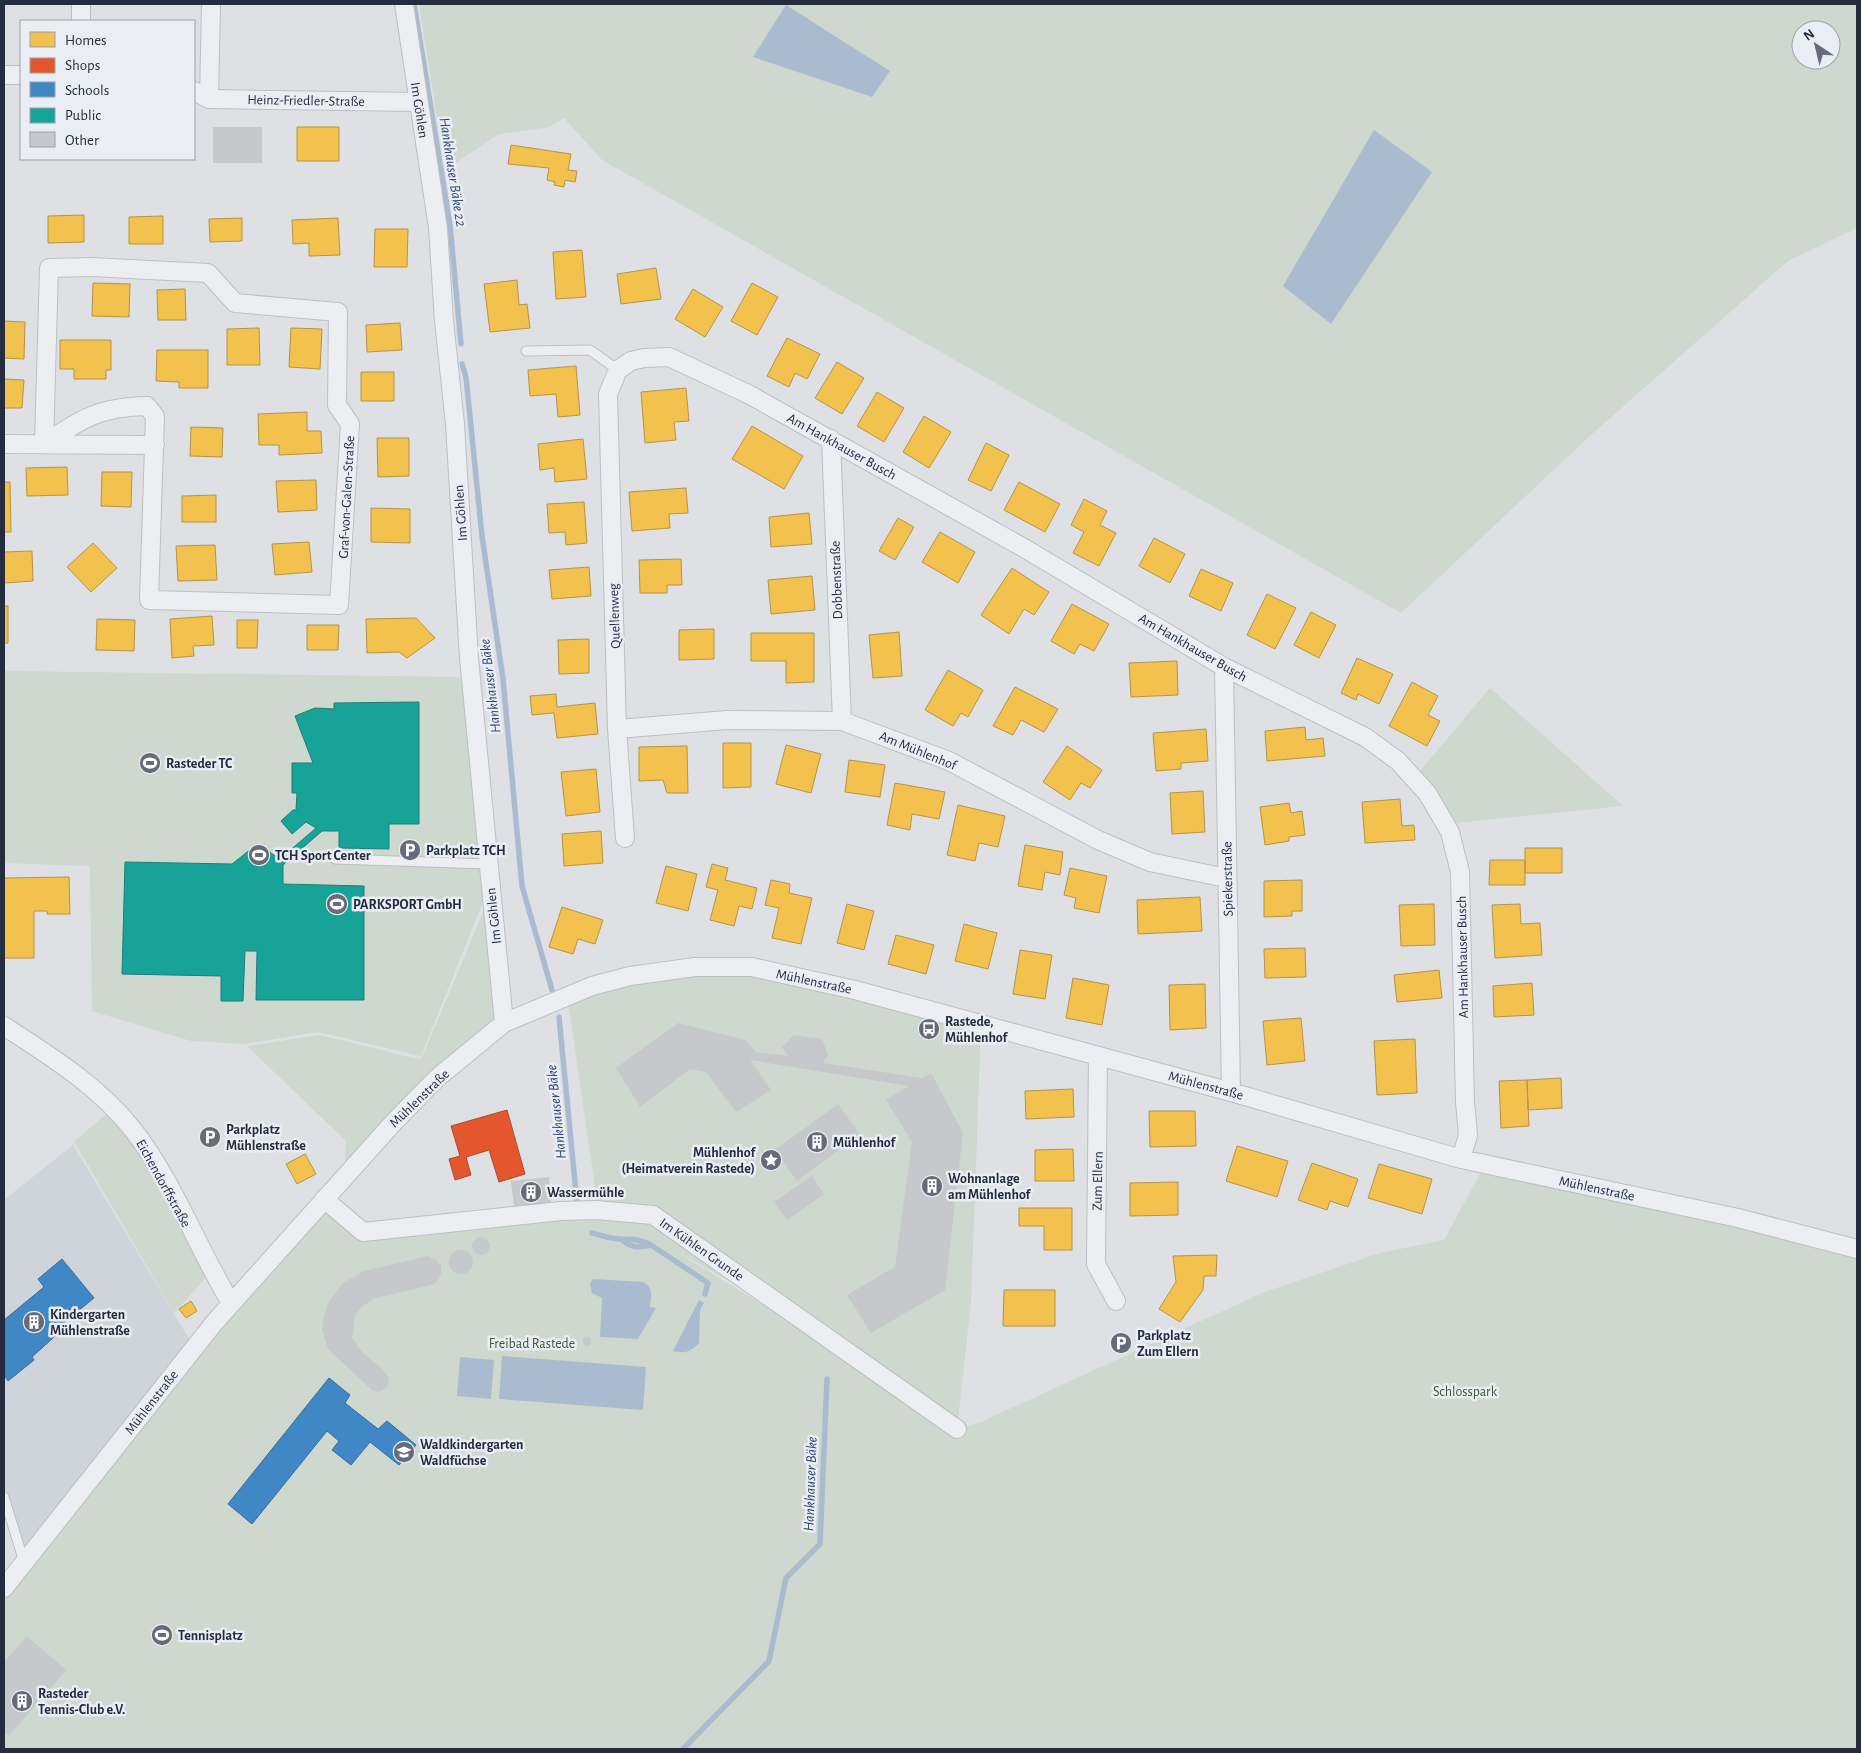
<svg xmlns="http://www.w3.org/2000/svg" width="1861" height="1753" font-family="'Alegreya Sans',sans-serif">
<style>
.built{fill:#cfd3da}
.green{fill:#ced8ce;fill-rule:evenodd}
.water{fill:#aabbd0}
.homes{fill:#f2c14e;stroke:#b49449}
.shops{fill:#e4572e;stroke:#ab4a32}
.schools{fill:#3f88c5;stroke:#376c9c}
.public{fill:#17a398;stroke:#1b7f7d}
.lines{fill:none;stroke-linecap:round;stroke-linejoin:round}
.stream{stroke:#aabbd0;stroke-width:5.5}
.building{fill:#c6c8cb}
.lane-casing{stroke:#bcbec1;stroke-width:11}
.street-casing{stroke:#bcbec1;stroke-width:20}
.lane{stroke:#edeef1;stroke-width:9}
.street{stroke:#edeef1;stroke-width:18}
.labels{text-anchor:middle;stroke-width:5;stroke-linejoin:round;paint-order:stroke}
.street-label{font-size:14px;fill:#252c3d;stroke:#eaeef4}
.poi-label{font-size:14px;font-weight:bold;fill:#252c3d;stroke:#eaeef4;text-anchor:start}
.park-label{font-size:14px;fill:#375932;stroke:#eaeef4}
.water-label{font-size:15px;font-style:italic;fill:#2e4872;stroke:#eaeef4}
</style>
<rect width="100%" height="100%" fill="#dee0e3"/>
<path class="built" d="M73,1145L194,1347L24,1562L4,1497V1200Z"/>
<path class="green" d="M419,4H1857V228L1788,261L1592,434L1401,613L602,160L564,118L550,127L499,134L445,170ZM1801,30H1831V60H1801Z
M4,671L465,677L485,897L421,1056L318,1032L244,1044L191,1041L92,1011L90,866L4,863Z
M1490,688L1623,806L1445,824L1414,778Z
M487,903L499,1020L345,1170L346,1141L247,1046L320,1035L421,1060Z
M752,967L981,1024L971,1302L957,1429L981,1422L1262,1293L1380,1253L1444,1240L1481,1172L1760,1224L1857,1250V1749H4V1587L324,1204L360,1235L598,1208L568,1001L592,986ZM669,1247L818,1331L816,1337Z
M114,1108L212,1271L174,1313L74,1141Z"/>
<path class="water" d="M786,5L890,71L872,97L753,57Z
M1374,130L1432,172L1331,324L1283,286Z
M593,1279L643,1282C654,1288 651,1296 650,1307L656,1308L638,1339L600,1337L602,1298L592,1293L590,1283Z
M699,1300L704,1303L700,1310L699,1343C690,1352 685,1354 673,1351Z
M502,1356L646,1367L643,1410L499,1399Z
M460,1357L494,1360L491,1399L457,1396Z"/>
<path class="homes" d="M297,127H339V161H297Z
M511,145L571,154L568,170L577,171L575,182L565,180L564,187L554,185L555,182L547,180L549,168L508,164Z
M84,215V242L48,243V216Z
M163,216V244H129V217Z
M242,218V241L210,242L209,219Z
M338,218L340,255L309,256V243L293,244L292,220Z
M375,229H408L407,267H374Z
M582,250L586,297L556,299L553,252Z
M656,268L661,299L621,304L617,274Z
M517,280L519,305L527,304L530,328L490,332L484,284Z
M93,283L130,284L129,317L92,316Z
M752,283L778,297L757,335L731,321Z
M185,289L186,320H158L157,290Z
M693,289L723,307L705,337L675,319Z
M4,321L25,322L24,359L4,358Z
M400,323L402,350L367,352L366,325Z
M259,328L260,365H227V329Z
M291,328L322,329L320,369L289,367Z
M787,338L820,354L807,379L795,373L789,387L767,376Z
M60,340H111V370H106V379H74V369H60Z
M157,350H208V388H179V382L156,381Z
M837,362L864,378L842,414L815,398Z
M576,366L580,415L558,417L556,394L530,396L528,370Z
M361,372H394V401H361Z
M4,379L24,380L22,408H4Z
M686,388L689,421L674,422L676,440L645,443L641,392Z
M877,392L904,408L884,442L857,426Z
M307,412V431H321L322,453L279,455V445H259L258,414Z
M924,416L951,432L929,468L903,452Z
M752,426L803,456L784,489L732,459Z
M191,427L223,428L222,457L190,456Z
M377,438H409V476L378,477Z
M583,439L587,479L555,482L554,468L540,470L538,444Z
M986,443L1009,455L991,491L968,480Z
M67,467L68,495L27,496L26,468Z
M102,472H132L131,507L101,506Z
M316,480L317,510L278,512L276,481Z
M4,482H10L11,532H4Z
M1019,482L1060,504L1045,532L1004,510Z
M686,488L688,513L669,514L670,528L632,531L629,492Z
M216,495V522H182V496Z
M1084,499L1107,511L1100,525L1116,533L1099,566L1073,553L1084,532L1071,525Z
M584,502L587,543L566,545L565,532L549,533L547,504Z
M371,508L410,509V543L371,542Z
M809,513L812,544L771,547L769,517Z
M898,518L914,527L895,560L879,551Z
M940,532L975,552L958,583L922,562Z
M1154,538L1185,554L1170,583L1139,566Z
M309,542L312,572L275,575L272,544Z
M93,543L117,568L91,592L67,567Z
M215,545L217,580L178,581L176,546Z
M32,551L33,581L4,583V552Z
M681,559L682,585H667V593H640L639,560Z
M589,567L591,596L552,599L549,570Z
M1012,568L1049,592L1034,615L1024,609L1009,634L981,615Z
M1201,569L1233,583L1221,611L1189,596Z
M812,576L815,610L771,614L768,580Z
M1267,594L1296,608L1275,649L1247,635Z
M1072,604L1109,624L1094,651L1080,644L1074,654L1051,641Z
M4,606H8V643H4Z
M1311,612L1336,625L1319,658L1294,645Z
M212,616L214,645L193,646L194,656L172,658L170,619Z
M416,618L435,638L407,658L399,652L367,653L366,619Z
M97,619L135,620L134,651L96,650Z
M237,620H258L257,648H237Z
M307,625H339L338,650H307Z
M714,629V659L679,660V630Z
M899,632L902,676L873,678L869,635Z
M751,633H814V682L786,683V661H751Z
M589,639V673L559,674L558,640Z
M1357,658L1393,674L1379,704L1358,694L1356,700L1341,693Z
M1177,661L1178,695L1131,697L1129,663Z
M948,670L983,690L968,717L961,713L953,726L925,710Z
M1412,682L1438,696L1428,715L1440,721L1427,746L1389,726Z
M1015,687L1058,709L1044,732L1021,720L1013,735L993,726Z
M556,694L557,707L595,703L598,734L557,738L554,713L532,715L530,696Z
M1305,727L1306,740L1323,738L1325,756L1267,761L1265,731Z
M1206,729L1208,761L1181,763V769L1156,771L1153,733Z
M723,743H751V787L723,788Z
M786,745L821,754L811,793L776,784Z
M687,746L688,793H667L663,780L639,781V747Z
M1067,746L1102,770L1090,788L1081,783L1070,800L1043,782Z
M849,760L885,765L880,797L845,792Z
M596,769L600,812L566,816L561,772Z
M895,783L945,792L939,819L912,814L910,830L887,825Z
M1203,791L1205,832L1172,834L1170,793Z
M1400,799L1402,826L1414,825L1415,840L1365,843L1362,802Z
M1289,803L1291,813L1302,811L1305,835L1289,837V841L1265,845L1260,807Z
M958,805L1005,816L998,847L979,843L975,861L947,855Z
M601,831L603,863L564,866L562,834Z
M1025,845L1063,852L1060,875L1045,872L1042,890L1018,886Z
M1525,848H1562V873H1525Z
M1490,860H1525V885H1489Z
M712,864L728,868L725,880L757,888L752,909L739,906L734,926L710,920L718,890L706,887Z
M666,866L697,874L688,911L656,903Z
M1070,868L1107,876L1099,913L1074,908L1076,898L1064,895Z
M69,877L70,914H47V911H34V958H4V878Z
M771,880L790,884L789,893L812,898L801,944L772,938L779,908L765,905Z
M1302,880V911H1292V916L1264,917V881Z
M1200,897L1202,931L1138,934L1137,900Z
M847,904L874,911L864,950L837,943Z
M1434,904L1435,945L1401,946L1399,905Z
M1520,904L1521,924L1540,923L1542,955L1495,958L1492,905Z
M562,907L603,920L595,944L578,939L573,954L549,947Z
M964,924L997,933L988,969L955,961Z
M896,935L934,945L926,974L888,964Z
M1305,948L1306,977L1265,978L1264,949Z
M1020,950L1052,955L1045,999L1013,994Z
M1439,970L1442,998L1397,1002L1394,975Z
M1073,978L1109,985L1102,1025L1066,1018Z
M1532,983L1534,1015L1494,1017L1493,986Z
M1205,984L1206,1028L1170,1030L1169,985Z
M1301,1018L1305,1061L1267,1065L1263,1021Z
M1415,1039L1417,1093L1377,1095L1374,1041Z
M1561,1078L1562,1108L1528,1110L1527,1080Z
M1527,1080L1529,1126L1501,1128L1499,1081Z
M1073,1089L1074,1117L1026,1119L1025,1091Z
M1149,1111H1195L1196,1146L1150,1147Z
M1237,1146L1288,1161L1277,1197L1226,1181Z
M1073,1149L1074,1181H1035V1150Z
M305,1154L316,1174L297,1184L286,1164Z
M1312,1163L1358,1179L1348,1207L1330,1201L1327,1210L1298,1200Z
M1379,1164L1432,1179L1422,1214L1368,1198Z
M1178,1182V1215L1130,1216V1183Z
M1019,1208H1072V1250H1044V1226H1019Z
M1217,1255L1216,1276H1204L1203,1290L1180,1322L1159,1309L1176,1282L1173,1256Z
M1004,1290H1055V1326H1003Z
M191,1301L197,1311L186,1318L179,1309Z"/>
<path class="shops" d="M507,1110L525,1174L499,1182L489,1150L466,1157L471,1175L455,1180L449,1159L460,1156L451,1126Z"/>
<path class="schools" d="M62,1259L94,1298L61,1325L64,1328L32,1357L34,1360L8,1381L4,1375V1320L44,1287L38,1279Z
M329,1378L350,1395L345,1403L378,1429L387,1421L416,1445L399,1465L370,1442L351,1465L332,1450L339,1441L327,1431L252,1524L228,1504Z"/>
<path class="public" d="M419,702V824H389V849L339,848V831H322L283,865V884L364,886V1000H256L257,951H245L243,1001H221V976L122,974L125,862L232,864L251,849L268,851L280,859L316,828L306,822L292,834L281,821L293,810H296L297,793H292V763H313L295,716L315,708L334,709V703Z"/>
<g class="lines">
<path class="stream" d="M414,4L450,225L461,344
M462,364L466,377L482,536L503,679L522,886L552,990
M559,1017L577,1203
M592,1233C601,1235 611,1239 620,1239C632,1239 640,1239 651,1245L708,1283L705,1294
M621,1239C631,1248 638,1248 651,1245
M683,1749L769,1661L786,1578L820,1544L827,1379"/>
</g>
<path class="building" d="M213,127H262V163H213Z
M678,1023L745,1040L756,1052L788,1056L782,1047L794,1035L822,1039L828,1055L823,1063L922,1078L931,1073L963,1133L945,1290L871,1333L847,1295L895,1267L912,1142L886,1100L909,1086L750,1060L771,1090L736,1112L706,1072L690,1069L640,1107L616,1068Z
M838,1104L860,1134L797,1181L775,1150Z
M812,1176L824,1194L787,1220L774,1202Z
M549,1177L551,1202L514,1207L511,1181Z
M472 1246a9 9 0 1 1 18 0a9 9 0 1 1-18 0Z
M449 1262a12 12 0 1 1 24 0a12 12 0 1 1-24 0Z
M428,1256L436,1260L441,1266V1274L435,1284L376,1298L362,1306L355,1316L352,1338L362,1352L381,1368L389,1378L387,1388L379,1392L372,1390L328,1349L322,1330L324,1314L330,1300L343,1283L364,1271Z
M582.5 1341a4.5 4.5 0 1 1 9 0a4.5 4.5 0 1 1-9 0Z
M27,1636L66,1670L9,1736L4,1731V1662Z"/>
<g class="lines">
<g class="lane-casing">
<path id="lane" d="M526,351L590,350L618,370
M335,859L488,864
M4,1497L24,1562"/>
</g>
<g class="street-casing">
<path id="street" d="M404,4L438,228L444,321L455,424L469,658L504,1023
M81,21V4
M4,75H21
M194,91L209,99L419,102
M209,99L211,4
M92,267L208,273L235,303L338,312L337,405L350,424L339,605L149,600L155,416L147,406C99,407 83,418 44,444L49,268Z
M831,439L842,721
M4,444L155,445
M1224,667L1231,1092
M617,729L727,720L842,721L949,761L1098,840L1150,862L1226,878
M625,838L617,729L608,394L618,370L631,361L644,358L669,357L750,395L1024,548L1224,667L1365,737L1398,761L1427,793L1450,832L1460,872L1465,1102L1468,1135L1461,1159
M4,1026C50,1056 99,1086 134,1131C174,1183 197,1247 231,1303
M1098,1056L1096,1264L1116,1301
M324,1199L363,1232L561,1211L596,1210L653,1215L957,1429
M4,1588L214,1323L394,1122L436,1079L504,1023L592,986L630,976L695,967H752L855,990L1231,1092L1461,1159L1738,1218L1857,1249"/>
</g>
<use href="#lane" class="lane"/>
<use href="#street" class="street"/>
</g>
<defs>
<g id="stadium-disc" transform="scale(1.125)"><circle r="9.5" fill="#666b77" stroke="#eaeef4"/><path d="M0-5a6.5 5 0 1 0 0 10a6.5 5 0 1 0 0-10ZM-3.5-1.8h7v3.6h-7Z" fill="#fff"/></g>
<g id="parking-disc" transform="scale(1.125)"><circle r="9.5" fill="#666b77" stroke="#eaeef4"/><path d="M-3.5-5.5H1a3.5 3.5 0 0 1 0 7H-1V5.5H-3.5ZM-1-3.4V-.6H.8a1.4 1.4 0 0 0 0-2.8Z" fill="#fff"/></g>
<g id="bus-disc" transform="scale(1.125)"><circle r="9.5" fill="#666b77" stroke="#eaeef4"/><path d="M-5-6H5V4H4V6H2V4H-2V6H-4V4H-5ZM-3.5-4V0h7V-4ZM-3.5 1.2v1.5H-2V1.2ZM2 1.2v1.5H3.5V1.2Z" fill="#fff"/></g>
<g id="building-disc" transform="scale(1.125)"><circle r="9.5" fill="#666b77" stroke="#eaeef4"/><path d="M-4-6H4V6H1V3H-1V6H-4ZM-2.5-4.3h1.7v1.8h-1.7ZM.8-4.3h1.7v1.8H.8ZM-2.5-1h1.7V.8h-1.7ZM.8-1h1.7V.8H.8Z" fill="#fff"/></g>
<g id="sight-disc" transform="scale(1.125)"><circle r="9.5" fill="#666b77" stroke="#eaeef4"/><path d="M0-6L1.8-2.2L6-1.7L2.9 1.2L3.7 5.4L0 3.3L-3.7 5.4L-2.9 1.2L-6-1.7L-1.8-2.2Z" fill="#fff"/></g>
<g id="school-disc" transform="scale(1.125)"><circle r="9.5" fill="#666b77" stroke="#eaeef4"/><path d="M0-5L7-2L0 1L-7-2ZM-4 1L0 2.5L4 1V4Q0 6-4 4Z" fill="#fff"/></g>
</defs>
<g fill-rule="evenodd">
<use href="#stadium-disc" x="150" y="763"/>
<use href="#parking-disc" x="410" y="850"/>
<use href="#stadium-disc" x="259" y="855"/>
<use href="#stadium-disc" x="337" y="904"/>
<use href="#bus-disc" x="929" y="1029"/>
<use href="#parking-disc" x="210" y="1137"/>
<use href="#building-disc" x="817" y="1142"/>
<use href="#sight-disc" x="771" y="1160"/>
<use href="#building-disc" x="932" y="1186"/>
<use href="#building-disc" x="531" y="1192"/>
<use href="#building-disc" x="34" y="1322"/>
<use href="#parking-disc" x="1121" y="1343"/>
<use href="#school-disc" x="404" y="1452"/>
<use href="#stadium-disc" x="162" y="1635"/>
<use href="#building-disc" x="22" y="1701"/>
</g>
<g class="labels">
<g class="street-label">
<text transform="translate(306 100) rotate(1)" y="5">Heinz-Friedler-Straße</text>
<text transform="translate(420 110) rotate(81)" y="5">Im Göhlen</text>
<text transform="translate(842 446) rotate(29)" y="5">Am Hankhauser Busch</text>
<text transform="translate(346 497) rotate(-87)" y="5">Graf-von-Galen-Straße</text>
<text transform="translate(460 513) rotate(-94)" y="5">Im Göhlen</text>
<text transform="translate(836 580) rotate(-92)" y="5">Dobbenstraße</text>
<text transform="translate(614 616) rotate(-92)" y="5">Quellenweg</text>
<text transform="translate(1193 647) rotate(30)" y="5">Am Hankhauser Busch</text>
<text transform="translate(918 750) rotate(22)" y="5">Am Mühlenhof</text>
<text transform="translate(1227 879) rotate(-91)" y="5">Spiekerstraße</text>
<text transform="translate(493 916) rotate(-96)" y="5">Im Göhlen</text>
<text transform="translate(1462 957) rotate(-91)" y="5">Am Hankhauser Busch</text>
<text transform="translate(814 981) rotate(12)" y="5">Mühlenstraße</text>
<text transform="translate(1206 1085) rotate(15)" y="5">Mühlenstraße</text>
<text transform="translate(419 1098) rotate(-44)" y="5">Mühlenstraße</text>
<text transform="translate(1097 1181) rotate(-89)" y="5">Zum Ellern</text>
<text transform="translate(164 1183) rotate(61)" y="5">Eichendorffstraße</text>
<text transform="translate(1597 1188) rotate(12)" y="5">Mühlenstraße</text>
<text transform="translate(702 1249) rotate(35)" y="5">Im Kühlen Grunde</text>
<text transform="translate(151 1402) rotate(-52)" y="5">Mühlenstraße</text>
</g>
<g class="poi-label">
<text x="166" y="768">Rasteder TC</text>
<text x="426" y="855">Parkplatz TCH</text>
<text x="275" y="860">TCH Sport Center</text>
<text x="353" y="909">PARKSPORT GmbH</text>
<text x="945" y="1026">Rastede,<tspan x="945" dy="16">Mühlenhof</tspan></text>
<text x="226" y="1134">Parkplatz<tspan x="226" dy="16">Mühlenstraße</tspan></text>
<text x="833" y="1147">Mühlenhof</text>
<text x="755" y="1157" text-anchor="end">Mühlenhof<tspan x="755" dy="16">(Heimatverein Rastede)</tspan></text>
<text x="948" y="1183">Wohnanlage<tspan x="948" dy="16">am Mühlenhof</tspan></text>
<text x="547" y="1197">Wassermühle</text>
<text x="50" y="1319">Kindergarten<tspan x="50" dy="16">Mühlenstraße</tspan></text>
<text x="1137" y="1340">Parkplatz<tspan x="1137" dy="16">Zum Ellern</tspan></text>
<text x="420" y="1449">Waldkindergarten<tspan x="420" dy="16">Waldfüchse</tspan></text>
<text x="178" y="1640">Tennisplatz</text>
<text x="38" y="1698">Rasteder<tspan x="38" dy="16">Tennis-Club e.V.</tspan></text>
</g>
<g class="park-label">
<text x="532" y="1348">Freibad Rastede</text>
<text x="1465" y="1396">Schlosspark</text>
</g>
<g class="water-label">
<text transform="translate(453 172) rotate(81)" y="5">Hankhauser Bäke 22</text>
<text transform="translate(490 686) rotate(-97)" y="5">Hankhauser Bäke</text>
<text transform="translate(556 1112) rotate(-96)" y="5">Hankhauser Bäke</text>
<text transform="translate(810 1484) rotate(-88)" y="5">Hankhauser Bäke</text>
</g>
</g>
<rect width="1861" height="1753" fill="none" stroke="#252c3d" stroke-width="10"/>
<rect x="20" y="20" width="175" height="140" fill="#eaeef4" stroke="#9ba0ab"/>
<rect x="30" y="32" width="25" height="15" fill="#f2c14e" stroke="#9ba0ab"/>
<text x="65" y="45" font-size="15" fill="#252c3d">Homes</text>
<rect x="30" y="58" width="25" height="15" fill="#e4572e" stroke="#9ba0ab"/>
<text x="65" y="70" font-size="15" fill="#252c3d">Shops</text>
<rect x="30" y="82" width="25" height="15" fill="#3f88c5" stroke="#9ba0ab"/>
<text x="65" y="95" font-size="15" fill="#252c3d">Schools</text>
<rect x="30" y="108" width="25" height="15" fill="#17a398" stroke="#9ba0ab"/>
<text x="65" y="120" font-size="15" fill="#252c3d">Public</text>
<rect x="30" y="132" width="25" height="15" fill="#c6c8cb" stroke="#9ba0ab"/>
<text x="65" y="145" font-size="15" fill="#252c3d">Other</text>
<g transform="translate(1816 45) rotate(325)"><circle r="24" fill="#eaeef4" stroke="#9ba0ab"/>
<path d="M0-4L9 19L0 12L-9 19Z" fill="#666b77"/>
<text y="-8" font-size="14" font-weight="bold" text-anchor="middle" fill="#252c3d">N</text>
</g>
</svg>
